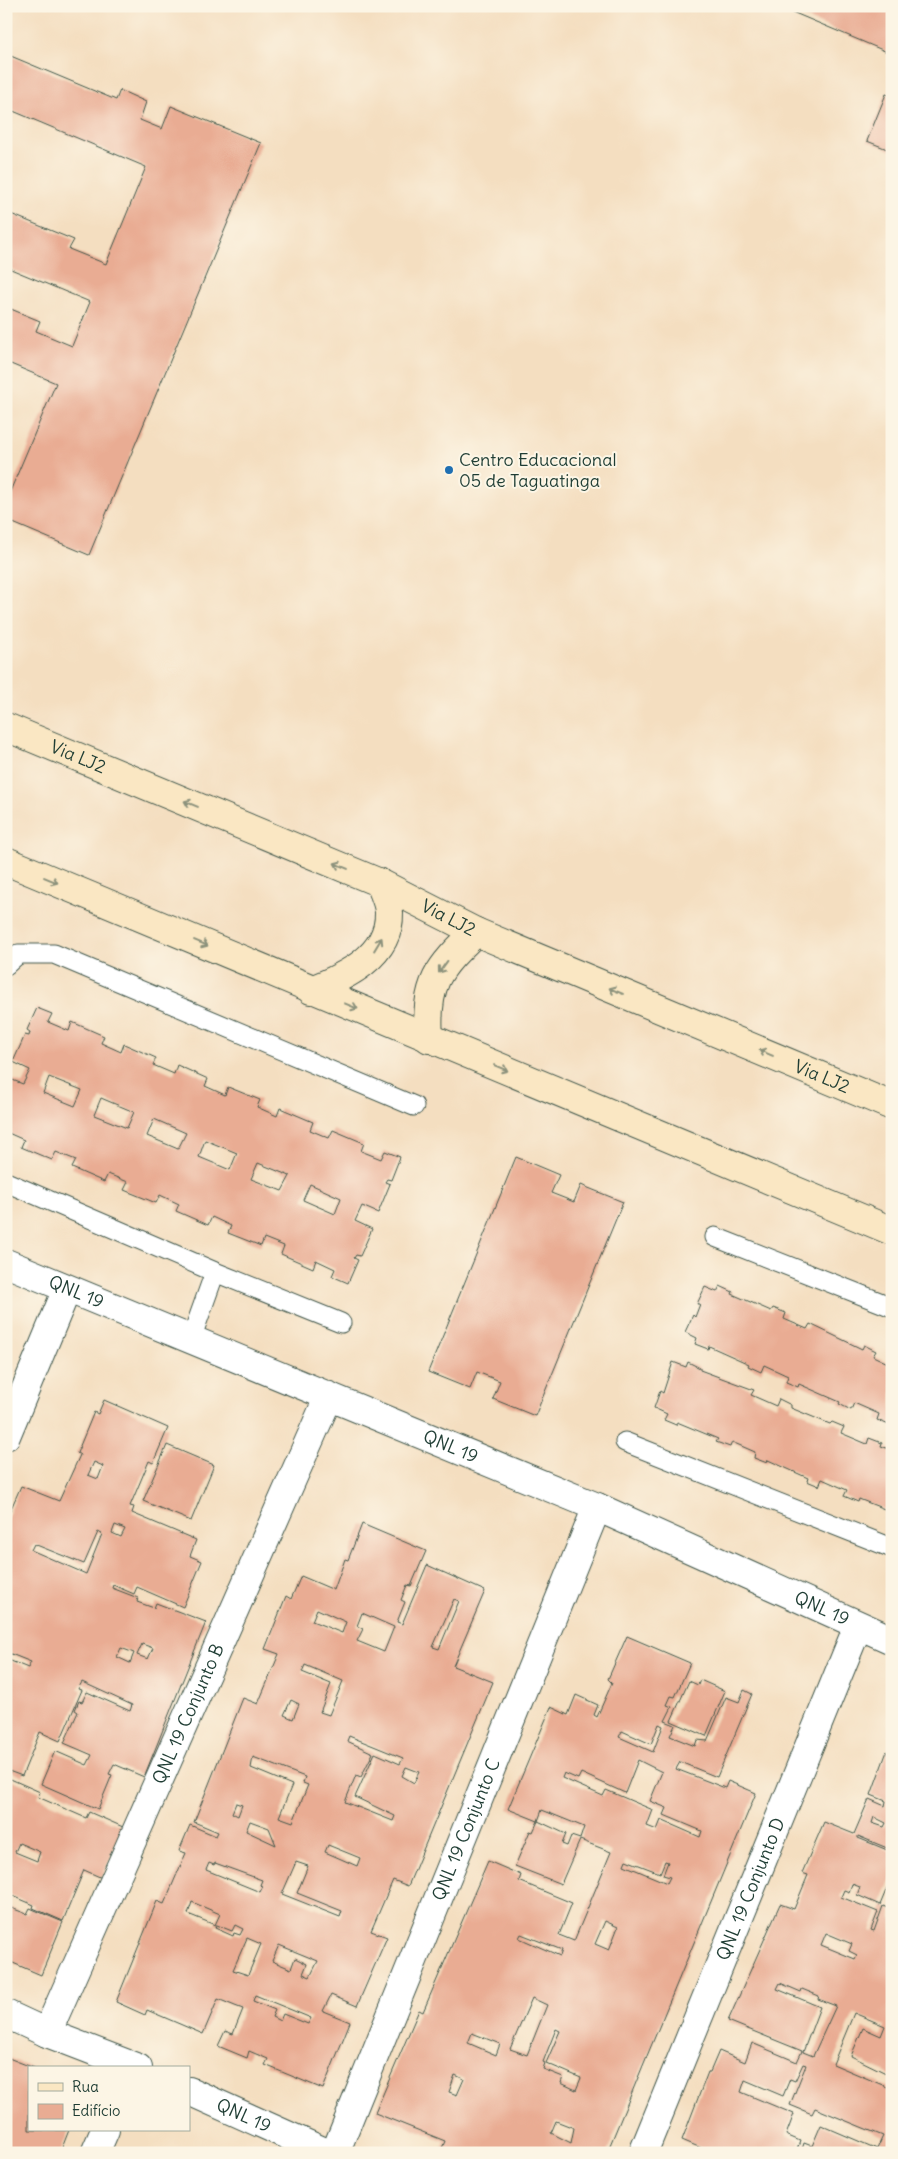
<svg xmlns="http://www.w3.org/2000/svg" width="898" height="2159" font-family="Delius,sans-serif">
	<rect width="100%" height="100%" fill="#fcf5e5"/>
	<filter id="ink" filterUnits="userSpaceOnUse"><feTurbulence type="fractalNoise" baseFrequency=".02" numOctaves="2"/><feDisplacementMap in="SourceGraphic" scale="10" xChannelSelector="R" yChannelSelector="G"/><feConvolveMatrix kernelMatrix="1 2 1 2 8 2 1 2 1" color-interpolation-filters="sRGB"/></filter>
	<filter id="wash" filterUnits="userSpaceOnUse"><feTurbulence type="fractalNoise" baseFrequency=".0096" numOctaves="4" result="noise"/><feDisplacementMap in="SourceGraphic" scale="20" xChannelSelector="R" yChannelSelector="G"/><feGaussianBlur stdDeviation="1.12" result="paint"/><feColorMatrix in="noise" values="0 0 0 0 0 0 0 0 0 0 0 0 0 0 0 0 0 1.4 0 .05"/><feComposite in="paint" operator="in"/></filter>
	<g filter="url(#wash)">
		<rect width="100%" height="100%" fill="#f4dec0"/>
		<g id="blocks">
			<path fill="#e9ac93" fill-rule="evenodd" d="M778,6h114v48z
				M6,54l110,46 4,-10 26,12 -6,18 22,9 9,-23 90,37 -172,412 -83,-35v-19l50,-118 -50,-21v-55l34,14 -4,10 36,15 18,-44 -84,-35v-55l68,28 -5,9 37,15 40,-97 -140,-59z
				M886,94l6,2v55l-25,-10z
				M37,1008l15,6 -4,8 21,9 3,-9 32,14 -3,7 20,9 3,-8 32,14 -3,7 21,9 3,-9 31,14 -3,7 20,9 3,-8 32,13 -3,7 20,9 3,-8 33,14 -3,8 19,8 4,-8 31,13 -3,8 20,8 4,-8 15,6 -9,23 -4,-1 -2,3 5,2 -12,29 -16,-7 -7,15 17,8 -12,27 -4,-1 -2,3 4,2 -10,23 -16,-7 3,-7 -19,-9 -3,8 -32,-14 3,-8 -20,-8 -3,8 -33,-13 3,-7 -19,-9 -4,8 -32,-14 3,-7 -19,-9 -4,8 -32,-13 4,-8 -20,-8 -4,8 -32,-14 4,-8 -20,-8 -4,8 -31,-13 3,-7 -18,-8v-52l1,-2 16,6 7,-14 -17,-8 12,-27 4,1 1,-4 -3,-2zM49,1077l33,13 -7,16 -32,-13zM101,1098l33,14 -7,16 -33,-13zM154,1119l32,14 -8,16 -31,-13zM205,1140l32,13 -7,17 -31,-13zM258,1163l32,13 -8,15 -31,-12zM310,1184l31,14 -6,16 -32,-14z
				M516,1157l43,18 -8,18 23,9 7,-17 42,17 -88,214 -42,-17 7,-18 -23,-9 -7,17 -42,-17z
				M720,1286l13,6 -1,2 39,17 2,-3 13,5 -2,6 23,10 3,-5 52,25 2,-4 12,6 -3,5 19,9v57l-3,3 -12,-5 2,-6 -25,-11 -3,7 -12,-6 1,-2 -41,-18 -1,3 -12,-5 2,-6 -24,-11 -3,7 -13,-6 1,-2 -40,-18 -1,3 -13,-5 2,-6 -12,-6 8,-17 2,2 5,-13h-3l8,-17 12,5z
				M673,1362l13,5 2,-5 12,6v2l54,20 -3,5 25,11 3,-7 12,6v3l39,16 2,-2 12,5 -3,6 26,11 2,-6 13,5 -1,3 11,4v62l-33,-13 -1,3 -14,-6 3,-6 -25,-11 -3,7 -12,-5 1,-3 -40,-18 -1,3 -13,-5 1,-6 -23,-10 -2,5 -14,-5 2,-3 -41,-17 -1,3 -12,-5 3,-6 -13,-6 6,-17 3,2z
				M104,1400l64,28 -15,35 -4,-2 -19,45 4,1 -2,6 64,27 -6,16 12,5 -19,46 -46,-20 -3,7 -21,-9 -1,3 26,10 -1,4 17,6 2,-5 50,19 -62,155 -30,-13 -5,10 3,1 -14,34 -57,-25 14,-33 32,14 5,-10 -28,-12 14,-31 -3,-2 4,-9 3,1 5,-10 43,19 2,-6 -50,-23 -4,7 4,1 -22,51 -20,-9 -18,44 -16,-6v-111l22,9 3,-6 -25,-10v-132l15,-34 38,15 21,-46 -3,-2 17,-41 4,2zM94,1462l9,4 -5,13 -10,-4zM115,1525l10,4 -4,8 -9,-4zM98,1532l4,2 -16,40 -55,-24 3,-6 50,20zM142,1644l11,4 -5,11 -11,-4zM121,1648l13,5 -4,10 -13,-6z
				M167,1445l47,20 -23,56 -48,-20z
				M362,1524l64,27 -15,35 -4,-1 -6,15 4,2 -8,20 5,2 25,-59 58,26 -32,75 40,16 -85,204 -15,-6 -22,51 16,6 -30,69 -26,-11 -8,16 27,11 -27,67 -58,-24 3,-6 -19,-8 -2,7 -29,-12 7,-15 8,3 10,-25 -8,-3 -17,-7 -15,35 -56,-24 -2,5 -29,-13 41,-101 7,3 22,-51 -7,-2 11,-26 26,11 2,-4 -24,-10 49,-124 15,6 21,-50 -14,-5 21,-53 5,3 10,-23 33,14 11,-31 3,1zM454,1599l5,2 -20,48 -6,-2zM317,1609l29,13 -4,11 -30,-12zM362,1613l32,14 -10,25 -27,-11 6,-12 -6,-3zM305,1665l38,16 -14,34 -9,-3 11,-28 -29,-12zM291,1700l8,4 -6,15 -9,-4zM349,1736l54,22 -3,6 -25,-11 -20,44 40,19 -2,5 -48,-19 11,-27 5,2 12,-24 -26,-12zM253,1757l52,20 -2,6 5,2 -15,37 -14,-5 13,-32 -41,-17zM406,1767l13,5 -5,11 -12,-7zM236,1803l6,2 -4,11 -6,-3zM250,1821l19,7 7,17 -30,-14zM328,1845l32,13 -3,8 -32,-14zM296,1862l12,4 -11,27 45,18 -2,6 -58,-23zM209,1863l5,2 1,-2 47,17 -2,5 3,1 -3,6 -54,-22zM192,1902l28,12 -5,11 -27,-11zM216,1925h1l15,6 3,-6 8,4 -3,6 -6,-2 -1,3 -18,-8zM247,1938l14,6 -13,31 -15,-5zM279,1945l39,16 -8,16 -7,-3 4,-10 -12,-6 -4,11 -19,-8zM255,1995l56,23 -3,6 -25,-10 -3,7 -8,-4 3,-7 -22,-9z
				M627,1636l63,27 -15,34 -4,-1 -4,9 5,2 -7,14 10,4 -5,11 25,10 2,-6 10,1 19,-44 13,5 5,-12 8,4 -35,83 -37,-15 -4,7 49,19 3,-7 28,12 -148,357 1,3h-169l5,-12 -70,-28 44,-103 4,2 65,-151 33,14 -2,6 53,22 -13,32 15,6 37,-89 -31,-12 -19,44 -46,-18 15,-35 3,1 5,-11 28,13 -4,10 5,2 4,-10 9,3 4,-12 -42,-17 -4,11 -30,-12 43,-102 17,8 8,-20 22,10 -4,10 3,2 15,-34 -4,-4zM659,1724l4,2 -10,26 -34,-15 3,-6 29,13zM638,1760l24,12 -12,29 17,7 -3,7 38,16 -2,6 -39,-17 -4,10 -10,-4 6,-16 -47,-20 -3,6 -41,-18 2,-5 14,6 3,-6 44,20zM626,1860l34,13 5,-12 3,1 -5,13 7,2 -3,6 -43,-18zM605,1921l13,6 -9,23 -14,-6zM521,1934l41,16 -2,6 -41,-18zM532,1998l15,7 -20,50 -17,-6zM556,2029l4,2 -14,32 35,15 -5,12 -15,-7 2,-6 -20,-8 2,-6 -2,-1zM472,2033l28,11 -4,11 -28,-12zM455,2075l9,4 -7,16 -8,-3zM556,2121l18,7 -3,15 -20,-10z
				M700,1680l25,11 -19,45 -35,-15 18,-40 9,4z
				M887,1751l5,2v97l-34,-14v2l34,14v24l-12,29 -23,-10 3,-8 -8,-3 -3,8 -5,-2 -3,7 37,15 -7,18 3,1 9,-25 9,4v166l-41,-20 12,-28 18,8 4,-10 -31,-13 -21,51 59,25v64h-91l3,-10 8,3 9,-21 56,24 6,-13 -68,-28 -3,6 -22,-9 16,-40 -3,-1 -8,17 -5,-2 -7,17 -38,-16 -4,12 53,22 -8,21 14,6 -4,12h-97l2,-5 -19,-8 26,-68h2l9,-21 26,11 7,-19 45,19 5,-11 -74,-30 52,-117 14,5 14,-34 -6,-2 22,-51 30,12 15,-35 16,7 1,-5 -15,-6zM874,1817l12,6 -2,4 -12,-4zM826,1933l26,11 -3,7 8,4 -2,4 -34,-14zM780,1983l21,9 1,-3 17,7 -1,3 18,7 -23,50 -10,-4 17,-45 -43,-18z
				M6,1777l34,15 -2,5 48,21 3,-6 34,15 -21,51 -18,-8 -21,51 -30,-13 1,-3 -28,-12zM19,1843l21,9 -3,9 -22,-9z
				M6,1906l21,8 3,-6 33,14 -22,53 -35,-15z
				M6,2057l28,11h-5v62h40l-9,23h-54z"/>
		</g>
	</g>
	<g filter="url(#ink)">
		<use href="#blocks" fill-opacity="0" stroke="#3f5549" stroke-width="1"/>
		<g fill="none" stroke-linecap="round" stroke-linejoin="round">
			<g stroke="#3f5549" stroke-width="21">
				<path id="lane" d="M6,965l12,-11h36l360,152
					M6,1182l209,90 -24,67
					M715,1237l177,70
					M215,1272l126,51
					M625,1442l267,106"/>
			</g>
			<g stroke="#3f5549" stroke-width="30">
				<g id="street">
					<path id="s1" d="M6,1263l591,244 295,133"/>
					<path d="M6,1436l61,-147"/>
					<path d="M6,2014l41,19 91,35"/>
					<path id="s2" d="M47,2033l282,-637"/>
					<path id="s3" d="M189,2091l138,62"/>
					<path d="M95,2153l10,-23"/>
					<path id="s4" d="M335,2153l262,-646"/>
					<path id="s5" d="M643,2153l215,-527"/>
				</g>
			</g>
			<g stroke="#3f5549" stroke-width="30">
				<g id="secondary">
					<path id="s6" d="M6,727l374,156 96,49 416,174"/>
					<path d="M6,861l886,370"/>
					<path d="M311,990c34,-13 79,-34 78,-77 0,-10 -6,-21 -9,-30"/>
					<path d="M429,1039c-4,-56 8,-70 47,-107"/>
				</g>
			</g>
			<use href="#lane" stroke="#fff" stroke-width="19"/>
			<use href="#street" stroke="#fff" stroke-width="28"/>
			<use href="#secondary" stroke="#fae7c3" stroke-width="28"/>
		</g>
		<defs><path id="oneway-shaft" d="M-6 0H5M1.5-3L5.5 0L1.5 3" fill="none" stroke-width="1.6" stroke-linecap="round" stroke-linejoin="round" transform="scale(1.25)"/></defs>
		<g stroke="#8c927c">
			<use href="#oneway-shaft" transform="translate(191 804) rotate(-157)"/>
			<use href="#oneway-shaft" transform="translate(341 866) rotate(-157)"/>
			<use href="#oneway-shaft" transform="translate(51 880) rotate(23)"/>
			<use href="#oneway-shaft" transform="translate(201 943) rotate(23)"/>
			<use href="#oneway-shaft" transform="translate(378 944) rotate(-59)"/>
			<use href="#oneway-shaft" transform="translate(443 967) rotate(126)"/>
			<use href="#oneway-shaft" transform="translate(616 991) rotate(-157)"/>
			<use href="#oneway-shaft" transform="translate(351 1006) rotate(22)"/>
			<use href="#oneway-shaft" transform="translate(766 1053) rotate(-157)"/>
			<use href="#oneway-shaft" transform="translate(501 1068) rotate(23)"/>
		</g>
	</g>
	<circle fill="#1f6fb2" stroke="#fcf5e5" stroke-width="2" cx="449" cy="470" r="5"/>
	<g text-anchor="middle" stroke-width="4" stroke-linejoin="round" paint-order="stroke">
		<g font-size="18" fill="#1f3d34" stroke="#fcf5e5" text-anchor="start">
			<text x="459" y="466">Centro Educacional<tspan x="459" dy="21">05 de Taguatinga</tspan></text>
		</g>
		<g font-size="18" fill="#1f3d34" stroke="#fcf5e5">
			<text dy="6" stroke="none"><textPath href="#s6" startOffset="78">Via LJ2</textPath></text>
			<text dy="6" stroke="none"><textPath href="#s6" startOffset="482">Via LJ2</textPath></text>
			<text dy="6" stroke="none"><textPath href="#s6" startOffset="888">Via LJ2</textPath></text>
			<text dy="6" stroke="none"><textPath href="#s1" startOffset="76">QNL 19</textPath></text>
			<text dy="6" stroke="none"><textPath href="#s1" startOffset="481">QNL 19</textPath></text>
			<text dy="6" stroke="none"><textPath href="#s1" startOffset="886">QNL 19</textPath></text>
			<text dy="6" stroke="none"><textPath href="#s2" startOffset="349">QNL 19 Conjunto B</textPath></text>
			<text dy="6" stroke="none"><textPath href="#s4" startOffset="349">QNL 19 Conjunto C</textPath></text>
			<text dy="6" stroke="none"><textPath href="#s5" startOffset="285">QNL 19 Conjunto D</textPath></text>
			<text dy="6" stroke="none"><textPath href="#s3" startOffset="60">QNL 19</textPath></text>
		</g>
	</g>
	<rect width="898" height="2159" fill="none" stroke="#fcf5e5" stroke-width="25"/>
	<rect x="28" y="2066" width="162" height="65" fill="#fcf5e5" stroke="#a4ab9e"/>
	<rect x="38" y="2083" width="25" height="8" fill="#fae7c3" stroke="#a4ab9e"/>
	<text x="72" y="2092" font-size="15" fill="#1f3d34">Rua</text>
	<rect x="38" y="2104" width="25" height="15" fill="#e9ac93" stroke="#a4ab9e"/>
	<text x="72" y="2116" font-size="15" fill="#1f3d34">Edifício</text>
</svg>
